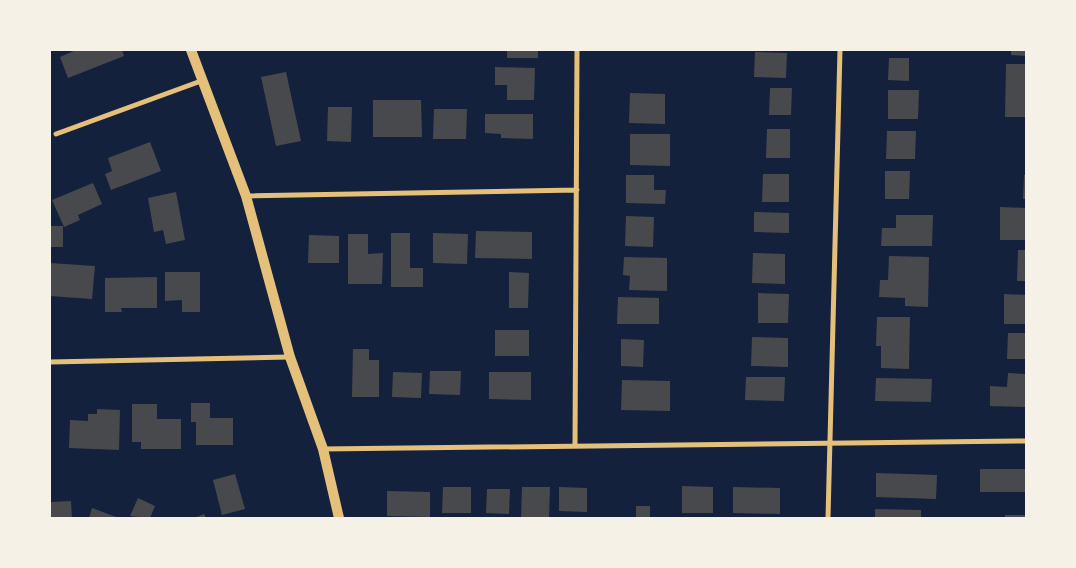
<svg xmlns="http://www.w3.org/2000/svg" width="1076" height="568" font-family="Merriweather,serif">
	<rect width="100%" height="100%" fill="#14213d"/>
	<path fill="#48494c" d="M76,50h46l2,6 -56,22 -8,-21z
		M507,50h31v8h-31z
		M1011,50h15v6l-15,-1z
		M755,52l32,1 -1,25 -32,-1z
		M889,58h20v23l-21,-1z
		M1006,64h20v53h-21z
		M495,67l40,1 -1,32h-27v-15h-12z
		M286,72l15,69 -25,5 -15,-69z
		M770,88h22l-1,27h-22z
		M888,90h31l-1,29h-30z
		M630,93l35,1v30l-36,-1z
		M373,100h48l1,37h-49z
		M328,107h24l-1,35 -24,-1z
		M434,109h33l-1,30h-33z
		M485,114h48v25l-32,-1v-4l-16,-1z
		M767,129h23v29h-24z
		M887,131h29l-1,28h-29z
		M630,134h40v32l-40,-1z
		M150,142l11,29 -50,19 -6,-16 7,-3 -4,-13z
		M885,171h25l-1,28h-24z
		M763,174h26v28h-27z
		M626,175h28v15h12l-1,14 -39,-1z
		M1024,175h2v24h-3z
		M93,183l9,21 -24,11 2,5 -16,7 -12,-27z
		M176,192l9,48 -19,4 -3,-14 -9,2 -6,-34z
		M1000,207l26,1v32h-26z
		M754,212l35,1v20l-35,-1z
		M896,215h37l-1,31h-51l1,-18h14z
		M626,216l28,1 -1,30 -28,-1z
		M50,226h13v21h-13z
		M476,231l56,1v27l-57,-1z
		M391,233h19v35h13v19h-32z
		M433,233l35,1 -1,30 -34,-1z
		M348,234h20v20l15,-1 -1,31h-34z
		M309,235l30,1v27h-31z
		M1018,250h8v31h-9z
		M753,253l32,1v30l-33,-1z
		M889,256l40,1 -1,50 -23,-1v-8l-26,-1 1,-17h8z
		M624,257l43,1v33l-38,-1 1,-14 -7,-1z
		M50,263l45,3 -3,33 -42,-3z
		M165,272h35v40h-18v-12l-17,1z
		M509,272l20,1 -1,35h-19z
		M157,277v31h-36l1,4h-17v-34z
		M758,293l31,1 -1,29h-30z
		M1004,294l22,1v29h-22z
		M618,297l41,1v26h-42z
		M877,317h33l-1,52 -28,-1v-22h-5z
		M495,330h34v26h-34z
		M1008,333h18v26h-19z
		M752,337l36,1v29l-37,-1z
		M621,339l23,1 -1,27 -22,-1z
		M353,349h16v11h10v37h-27z
		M430,371h31l-1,24 -31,-1z
		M393,372l29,1 -1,25 -29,-1z
		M489,372h42v28l-42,-1z
		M1008,373l18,1v33l-36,-1v-20l17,1z
		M746,377h39l-1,24 -39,-1z
		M876,378l56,1 -1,23 -56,-1z
		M622,380l48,1v30l-49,-1z
		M191,403h19v15h23v27h-37v-23h-5z
		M132,404h25v15h24v30h-40v-7h-9z
		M97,409l23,1 -1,40 -50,-2 1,-28 18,1v-7h9z
		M980,469h46v23h-46z
		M876,473l61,2 -1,24 -60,-2z
		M235,474l10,35 -23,6 -9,-35z
		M682,486l31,1v26h-31z
		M443,487h28v26h-29z
		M522,487h28l-1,31h-28z
		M559,487l28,1v24l-28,-1z
		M733,487l47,1v26l-47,-1z
		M487,489h23l-1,25 -23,-1z
		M387,491l43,1v25l-43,-1z
		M138,498l17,8 -5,12 -20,-2z
		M71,501l1,17h-22v-16z
		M636,506h14v12h-14z
		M92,508l27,10h-30z
		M875,509l46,1v8h-46z
		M204,514l2,4h-12z
		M1005,515h21v3h-21z"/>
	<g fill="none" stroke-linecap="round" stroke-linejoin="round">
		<path stroke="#e5c07b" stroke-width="5" d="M56,134l145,-53
			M246,196l331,-6
			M50,362l239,-5
			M575,446l2,-396
			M323,449l703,-8
			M828,518l12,-468"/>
		<path stroke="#e5c07b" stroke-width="10" d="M191,50l55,146 44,161 33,92 16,69"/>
	</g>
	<rect width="1076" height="568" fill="none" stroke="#f6f1e7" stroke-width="102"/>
</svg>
